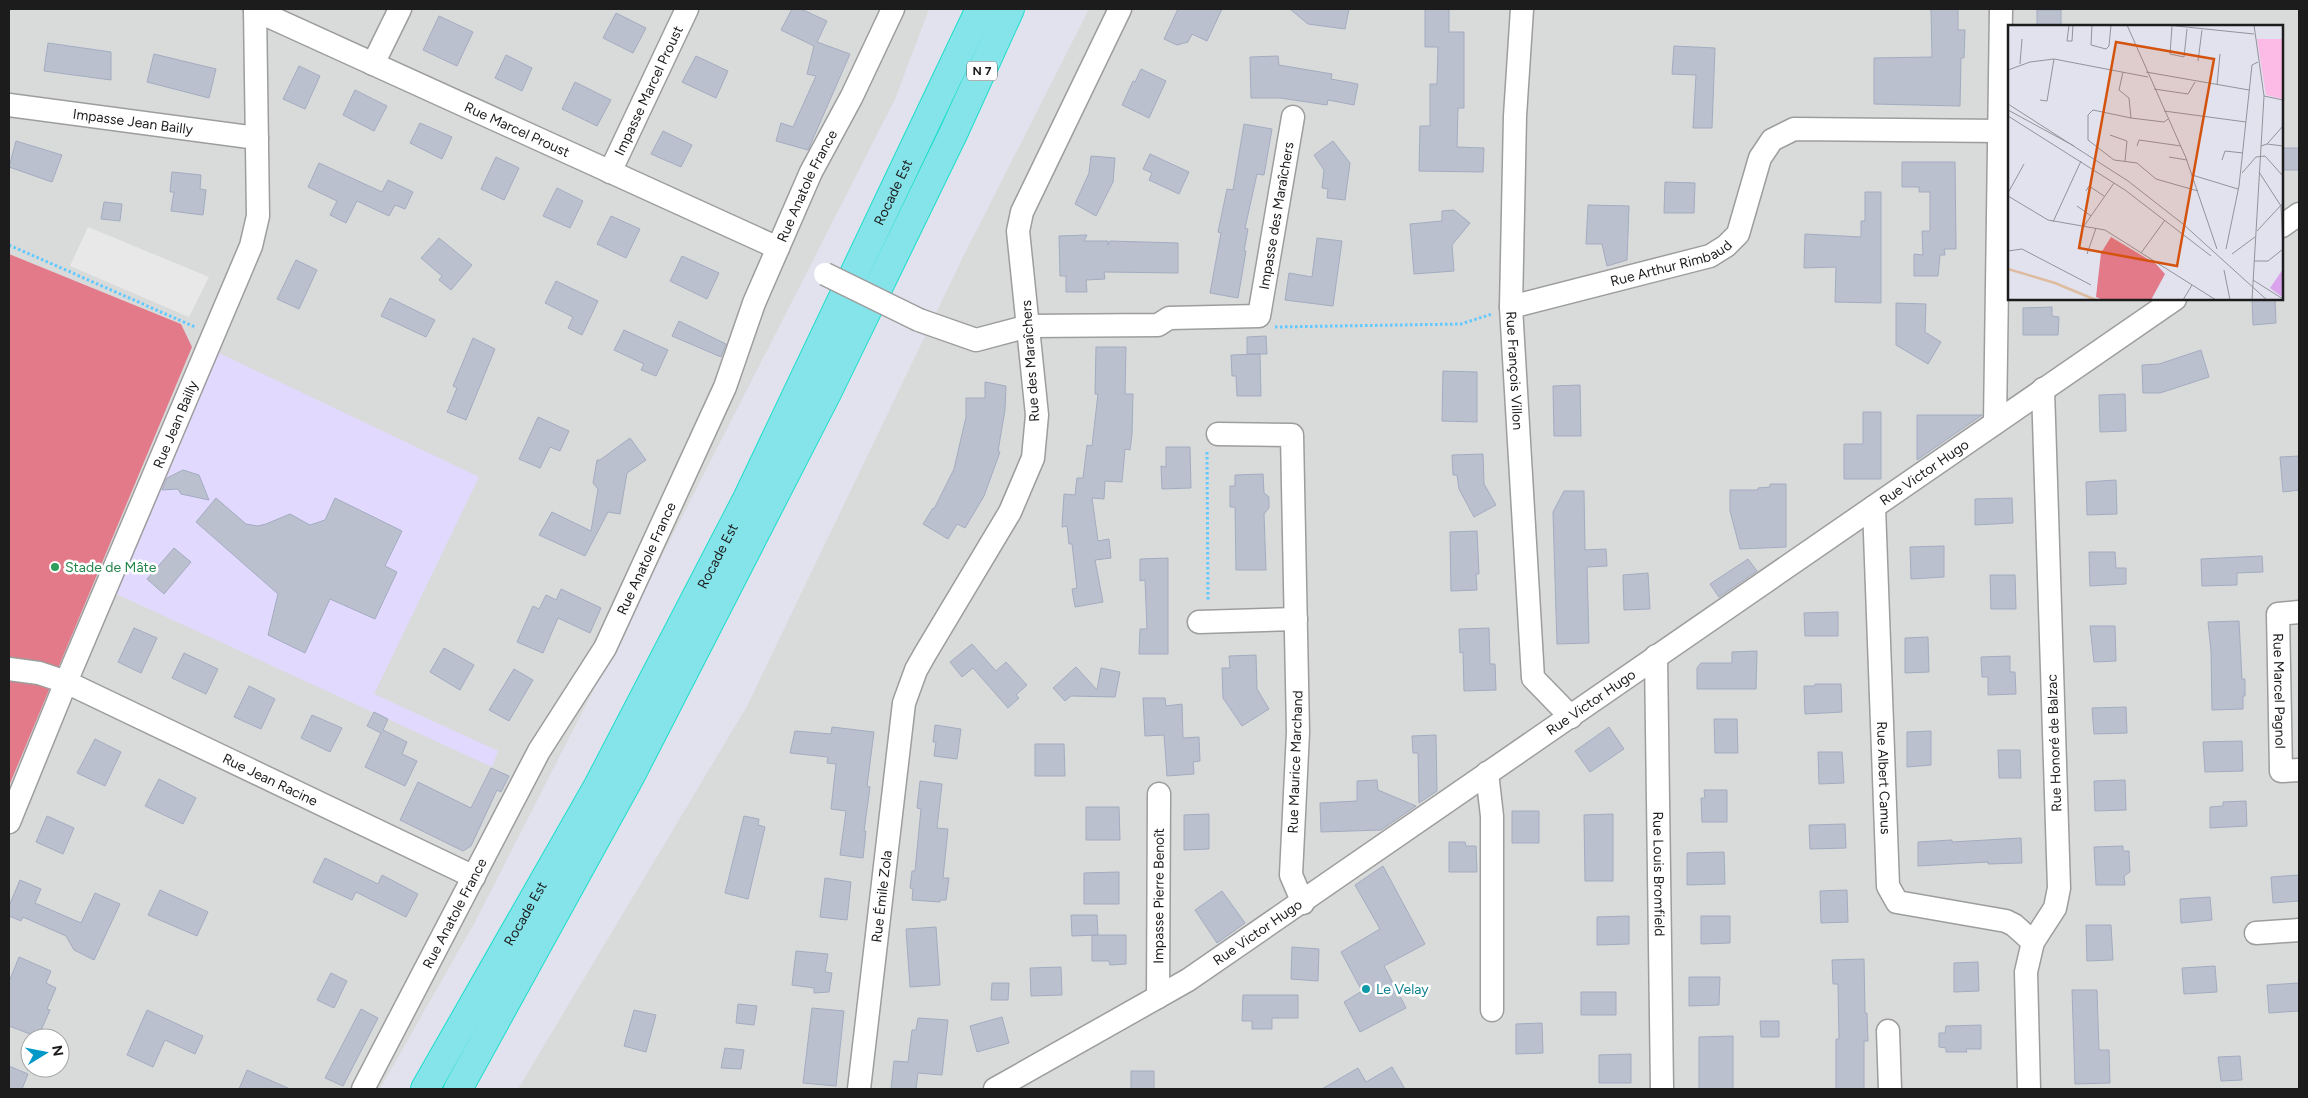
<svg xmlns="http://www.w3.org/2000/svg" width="2308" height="1098" font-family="Figtree,sans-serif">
	<rect width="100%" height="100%" fill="#e1e2ee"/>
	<path fill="#d9dada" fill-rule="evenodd" d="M9,9h920l-34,90 -92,181 -327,640 -96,169h-371v-303l183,-439 -11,-23 -172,-70zM30,1038h30v30h-30z
		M1089,9h1210v1080h-1781l229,-383 216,-449zM2009,26h273v273h-273z"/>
	<path fill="#e2d9ff" d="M219,353l260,124 -105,217 124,57 -6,16 -378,-174z"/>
	<path fill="#e27a89" d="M9,254l172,70 11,23 -183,439z"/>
	<path fill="#e8e8e8" d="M88,227l121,50 -20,40 -119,-51z"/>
	<path fill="#bac0ce" stroke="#a3acc0" d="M792,9h9l26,12 -10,21 33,12 -42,96 -32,-9 5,-18 12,4 23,-51 -9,-2 7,-28 -33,-16z
		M1178,9h44l-15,32 -15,-7 -4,8 -11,3 -13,-6z
		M1290,9h59l-4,20 -37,-5z
		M1425,9h24v23h15v76h-6l-1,39 27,1 -1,24 -64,-1 1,-45h10v-42h7l1,-37h-13z
		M1931,9h27v21h7l-1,28h-3l-1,48 -86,-2v-46l58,-1z
		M2037,10h24v16h-24z
		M616,13l30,15 -13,25 -30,-15z
		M439,16l34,16 -16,34 -34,-16z
		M48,43l63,9v28l-67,-9z
		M1674,46l41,2 -3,80h-19l3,-53 -24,-1z
		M154,54l62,15 -7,29 -62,-16z
		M506,55l26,13 -10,23 -27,-13z
		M696,56l32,15 -12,27 -34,-16z
		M1278,56l1,9 53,9 -1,5 27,5 -4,21 -26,-5 -1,5 -47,-7h-29l-1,-41z
		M299,66l21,10 -15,33 -22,-10z
		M1141,69l25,12 -17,37 -27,-13 11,-24 2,1z
		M575,82l36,18 -14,26 -35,-17z
		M355,90l32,16 -13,25 -31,-16z
		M420,123l32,14 -10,22 -32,-16z
		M1244,124l28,5 -8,46 -7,-1 -12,54 3,1 -4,22h2l-8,47 -28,-5 11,-60 -3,-1 9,-43 6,1z
		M663,131l29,14 -11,22 -30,-13z
		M16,141l46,14 -10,27 -43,-15z
		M1333,141l17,22 -5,37 -18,-2 1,-9 -6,-1 2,-18 -10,-15z
		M2282,148h17v22h-17z
		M1150,154l39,18 -10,22 -30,-14 3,-7 -9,-4z
		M1091,156l24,2 -2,24 -17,34 -21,-12 14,-31z
		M496,157l23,11 -15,32 -23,-11z
		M1902,162h53l1,87h-12l1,6h-5l-2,21h-24v-22l9,1 -1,-24h8v-39h-11v-5h-17z
		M319,163l63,29 6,-12 25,12 -8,17 -10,-4 -6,11 -32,-15 -11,22 -16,-8 7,-14 -29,-14z
		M172,172l29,3 -1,14 6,1 -3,25 -32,-4 3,-19h-4z
		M1665,182l30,1 -1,30h-30z
		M557,188l26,13 -13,27 -27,-12z
		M1865,192h16v111l-46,-1 1,-35 -32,1 1,-34 56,3v-16h4z
		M104,202l18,2 -2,17 -19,-2z
		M1588,205l41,1 -2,54 -20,6 -5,-22h-16z
		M1454,210l16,13 -18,22 2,26 -40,3 -4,-50 32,-3v-10z
		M611,216l29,13 -14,29 -29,-14z
		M1087,235l-3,6h24v4l2,-4 68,2v30l-74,-1 1,7 -19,1 1,12h-21v-16h-6l-1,-40z
		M439,238l33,27 -21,25 -12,-10 3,-4 -21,-18z
		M1317,238l25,3 -9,65 -48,-6 4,-27 23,4z
		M682,256l37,17 -12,26 -37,-18z
		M296,260l21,10 -18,39 -22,-10z
		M556,281l42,20 -16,34 -14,-7 5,-11 -28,-14z
		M390,298l45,22 -9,17 -45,-21z
		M2252,299h23l1,24 -23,2z
		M1896,303l30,1 -1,28 16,10 -13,22 -32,-19z
		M2052,307v9l7,1 -1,18h-35v-27z
		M679,321l47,23 -5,13 -49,-21z
		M624,330l44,20 -12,26 -15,-6 3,-6 -30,-14z
		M1266,336l1,18h-20v-17z
		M473,338l22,11 -29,71 -19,-8 10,-24 -4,-2z
		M1096,347h30l-1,47h8l-1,40 -2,16 -5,-1 -3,33 -17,-1 -1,18 -12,-1 6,43 11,-2 2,19 -16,2 8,42 -28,5 -3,-18 5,-1 -5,-44h-3l-2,-18 -5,1 2,-33 11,1 2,-17h6l4,-33 5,1 6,-52h-3z
		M2201,350l8,27 -49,16h-17l-1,-28 17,-1z
		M1260,354l1,42h-24l-1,-20h-4l-1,-21z
		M1443,371l34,1v50l-35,-1z
		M985,382l21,4 -1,24 -7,41 2,1 -16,44 -19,32 -8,-4 -9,15 -25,-15 10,-16 1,1 20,-40 12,-52v-19h19z
		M1580,385l1,51h-27l-1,-50z
		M2125,394l1,37 -26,1 -1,-37z
		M1863,412h18v67h-37v-35h19z
		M1917,415h65l-65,45z
		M538,417l31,14 -9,20 -10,-4 -10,21 -21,-9z
		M630,438l16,22 -19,13 -7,41 -12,-2 -23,44 -46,-21 13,-23 39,19 7,-42 -5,-6 4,-23h3z
		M1166,447h24l1,41 -29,1 -1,-23 5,1z
		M1483,454l1,30 12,21 -22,12 -15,-28 -2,-14h-4l-1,-20z
		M2299,456v34l-16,2 -3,-35z
		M183,470l16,5 10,25 -28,-6 -3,-5 -16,1 5,-12z
		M1263,474l1,19 5,4v11l-5,6 2,56h-30l-1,-63h-5v-21h5v-11z
		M2116,480l1,34 -30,1 -1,-33z
		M1770,484h16v63l-46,2 -10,-38v-21h28v-2l12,-1z
		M1564,491h20l1,59 21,-1 1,17 -20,1 2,76 -32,1 -4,-132z
		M216,498l30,26 12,2 8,-2 24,-10 20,11 15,-5 10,-22 67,33 -17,35 12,6 -22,47 -45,-20 -25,54 -37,-18 10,-41 -82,-72z
		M2012,498l1,25 -38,2v-26z
		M1477,531l2,43h-3l1,16 -26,1 -1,-59z
		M1944,546v31l-33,2 -1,-32z
		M174,548l17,14 -27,32 -17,-15z
		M2089,552h26l1,16h10v16l-36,2z
		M2262,556l1,16 -26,1v12l-35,1 -1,-27z
		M1168,558v96h-29l1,-25h7l-2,-49 -5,1v-22z
		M1748,559l9,12 -38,26 -9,-13z
		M1648,573l2,36 -26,1 -1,-35z
		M1990,575h25l1,34h-25z
		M561,589l40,19 -11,25 -32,-15 -15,35 -26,-11 16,-36 6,3 7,-14 10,5z
		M1838,612v24h-33l-1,-23z
		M2239,621l3,58h3v17h-2v13l-31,1 -1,-59 -3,-29z
		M2090,626h25l1,35 -22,1z
		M134,628l23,10 -16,35 -23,-11z
		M1489,628l1,36h5l1,26 -32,1 -1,-39 -3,1 -1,-24z
		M1928,637l1,35 -24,1v-35z
		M972,644l24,27 10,-9 21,23 -11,10 3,3 -11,10 -35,-40 -11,9 -12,-15z
		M444,648l30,17 -14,25 -30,-18z
		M1757,651l-1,38h-59v-21l4,-5h31v-11z
		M184,653l34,16 -12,25 -34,-16z
		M1256,655l1,34 12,20 -27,17 -19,-28 -1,-30h8l-1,-12z
		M2010,656v16h5l1,22 -28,1v-18h-6l-1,-20z
		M1076,667l21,23 4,-22 19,4 -5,25 -44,-1 -6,5 -12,-13z
		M514,669l19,11 -24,41 -20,-11z
		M1815,684h26l1,28 -37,2 -1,-28h11z
		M249,686l26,13 -14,30 -27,-12z
		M1143,698h22l1,8 16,-2 1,34 16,-1 1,24 -7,1 1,12 -27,2 -3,-41 -19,1z
		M2126,707l1,26 -33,1 -2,-26z
		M374,712l14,7 -5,11 24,12 -5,12 15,7 -12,25 -40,-19 16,-34 -14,-7z
		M312,715l30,13 -12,24 -29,-14z
		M1714,719h23l1,34h-23z
		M935,725l26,4 -4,30 -23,-3 2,-14h-3z
		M832,727l42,5 -7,54 3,1 -6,44h2l-3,27 -23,-3 6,-44 -15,-2 5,-45 -9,-1 1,-6 -38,-4 5,-22 36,3z
		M1609,727l15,22 -34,23 -15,-21z
		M1931,731v34l-24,2v-35z
		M1436,735l1,56 -18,12 -1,-50h-5l-1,-17z
		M95,739l26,13 -16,34 -28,-13z
		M2242,741l1,30 -38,1 -2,-30z
		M1035,744h29l1,32h-30z
		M1998,750h22l1,28h-22z
		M1818,752h24l2,31 -25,1z
		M491,768l18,8 -8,16 -4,-2 -26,56 -8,5 -63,-31 18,-38 53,26z
		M159,779l37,19 -13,26 -38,-18z
		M1377,780l1,10 38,16 -35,24 -60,2 -1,-29 37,-2v-20z
		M2125,780l1,30 -31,1 -1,-30z
		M920,781l22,3 -5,44 11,1 -5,49h6l-3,22h-6v2l-28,-2 1,-11 -3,-1 2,-17h3l6,-62 -4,-1z
		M1704,790h23v32h-25l-1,-24h4z
		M2246,801l1,25 -37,2v-21l13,-1v-4z
		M1086,807h33l1,33h-34z
		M1512,811h27v32h-27z
		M1209,814v35l-25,1v-35z
		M1613,814v67h-28l-1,-66z
		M47,816l27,12 -11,26 -27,-12z
		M744,816l15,3 -1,6 7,2 -17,72 -23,-6z
		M1845,824l1,24 -36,1 -1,-24z
		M2021,838l1,25 -34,1v-2l-70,4v-24l34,-2v2z
		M1449,842h16l1,4h10l1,26h-28z
		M2123,846v5h6l1,21 -6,4 1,9h-29l-2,-38z
		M1724,852l1,32 -38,1v-32z
		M325,858l53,26 4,-9 36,19 -12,23 -50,-25 -4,8 -39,-18z
		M1383,866l42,78 -41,22 22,42 -46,24 -16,-30 18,-11 -21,-39 39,-23 -25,-44z
		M1119,872v32h-35v-31z
		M2299,875v26l-26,2 -2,-26z
		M825,878l26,4 -4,38 -27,-3z
		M20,880l21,9 -6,14 46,20 14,-30 25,11 -26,56 -20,-10 -8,-14 -43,-19 -2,4 -12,-5v-10z
		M160,890l48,22 -11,24 -49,-21z
		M1847,890l1,32 -27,1 -1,-32z
		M1222,891l23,32 -28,20 -22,-33z
		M2210,897l2,23 -31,3 -1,-24z
		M1071,915h26l1,20 -26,1z
		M1629,916v28l-32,1v-28z
		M1701,916h29v27l-29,1z
		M2086,925h25l2,35 -26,1z
		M936,927l4,58 -30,2 -4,-58z
		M1092,935h34v29l-16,1 -1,-4h-17z
		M1292,947l27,2 -1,32 -27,-2z
		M796,951l32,3 -3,18 7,1 -3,19 -15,1v-5l-22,-3z
		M19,957l32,14 -5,12 10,5 -9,21 3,1 -12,27 -29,-11v-44z
		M1864,959l1,54h2l1,28h-4v48h-28v-50h3l-1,-55h-5l-1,-24z
		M1978,962l1,29 -25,1v-29z
		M2215,966l2,26 -33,2 -2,-26z
		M1061,967l1,28 -31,1 -1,-28z
		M331,973l16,8 -13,27 -17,-8z
		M1689,977h31l-1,28 -30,1z
		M992,983h17l-1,17h-17z
		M2299,983v28l-30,2 -2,-28z
		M2072,990h25l2,60h10l1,33 -35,1z
		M1581,992h35v23h-35z
		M1243,995h55v23h-26v11h-20v-8h-10z
		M738,1004l19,2 -3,19 -18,-2z
		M812,1008l32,3 -8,75 -33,-3z
		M361,1009l17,9 -35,68 -18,-8z
		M147,1010l56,26 -8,18 -30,-14 -12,27 -26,-12z
		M634,1010l22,5 -10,37 -22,-6z
		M1002,1017l7,26 -32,9 -7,-26z
		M918,1018l30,2 -6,55 -24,-2 -2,16h-25l3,-28 14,1 4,-32h4z
		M1760,1021h19v16h-18z
		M1542,1023l1,30 -27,1v-30z
		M1981,1025v24h-15l1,3h-21v-4l-7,-1v-14h6l1,-7z
		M1733,1036v53h-34v-52z
		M725,1048l19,2 -3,19 -20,-1z
		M1631,1054v29h-32v-28z
		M2240,1056l2,24 -21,1 -3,-24z
		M9,1066l19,8 -6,15h-13z
		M1392,1067l13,22h-83l36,-21 8,14z
		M247,1070l43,19h-51z
		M1131,1071h23v18h-23z"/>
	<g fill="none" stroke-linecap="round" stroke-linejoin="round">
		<g stroke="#9d9d9d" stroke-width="25">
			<g id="minor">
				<path id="s1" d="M1522,9l-7,107 -4,191 22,371 38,39"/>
				<path id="s2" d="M255,10l523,238"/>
				<path d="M373,64l27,-55"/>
				<path id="s3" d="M9,105l248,33"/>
				<path id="s4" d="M610,172l77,-163"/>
				<path d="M2282,226l17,-12"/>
				<path id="s5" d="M1511,307l199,-51 16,-10 12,-12 22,-76 12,-18 22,-11 206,2"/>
				<path id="s6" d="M919,320l57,20 53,-14 129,-1 11,-7 90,-2 34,-199"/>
				<path d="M1995,423l6,-414"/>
				<path d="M1218,434l74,1 6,297 -7,143 12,28"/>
				<path id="s7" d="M1874,507l14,379 9,16 109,19 8,4 19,17"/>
				<path id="s8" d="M2299,612l-21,2 3,157 18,-1"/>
				<path d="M1199,622l97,-3"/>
				<path id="s9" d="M1656,656l6,433"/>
				<path id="s10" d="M9,669l30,4 27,9 408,195"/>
				<path d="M1487,773l5,43v194"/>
				<path id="s11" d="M9,822l57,-140 185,-436 7,-30 -3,-207"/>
				<path d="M2256,933l43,-3"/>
				<path id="s12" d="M1158,997l1,-203"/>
				<path d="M1888,1031l2,58"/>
				<path id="s13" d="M363,1089l176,-338 66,-103 120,-261 29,-84 57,-131 41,-76 41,-87"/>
				<path id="s14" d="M859,1089l45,-386 12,-33 9,-16 85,-142 23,-54 4,-43 -19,-184 4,-19 98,-203"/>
				<path id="s15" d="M995,1089l193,-109 987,-681"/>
				<path d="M2029,1089l-3,-117 7,-30 22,-34 4,-20 -16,-499"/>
			</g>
		</g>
		<g stroke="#1cdeca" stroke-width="30">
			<g id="highway">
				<path id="s16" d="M425,1089l173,-303 149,-287 233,-490"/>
				<path d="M458,1089l173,-314 196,-382 126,-259 57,-125"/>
			</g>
		</g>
		<path stroke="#61c9ff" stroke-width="3" stroke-dasharray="2.5 2.5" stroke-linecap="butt" d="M9,245l186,82
			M1275,327l186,-3 31,-10
			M1207,452l1,149"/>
		<use href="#minor" stroke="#fff" stroke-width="22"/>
		<use href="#highway" stroke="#84e4ea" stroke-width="28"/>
		<g stroke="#9d9d9d" stroke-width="25" stroke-linecap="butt">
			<path id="minor-bridge" d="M825,274l94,46"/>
		</g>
		<use href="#minor-bridge" stroke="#fff" stroke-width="22"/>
	</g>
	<circle fill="#2e9e5b" stroke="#fff" stroke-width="2" cx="55" cy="567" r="5"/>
	<circle fill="#0f9aa8" stroke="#fff" stroke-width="2" cx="1366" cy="989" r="5"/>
	<g text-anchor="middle" stroke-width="5" stroke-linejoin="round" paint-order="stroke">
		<rect fill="#fff" stroke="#606060" stroke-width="1" x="967" y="61.5" width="30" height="19" rx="4"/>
		<g font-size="12" font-weight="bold" fill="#1c1c1c">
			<text x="982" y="75">N 7</text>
		</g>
		<g font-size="14" fill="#1c1c1c" stroke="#fff">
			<text dy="5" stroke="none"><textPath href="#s4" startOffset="90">Impasse Marcel Proust</textPath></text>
			<text dy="5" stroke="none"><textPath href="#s3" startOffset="125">Impasse Jean Bailly</textPath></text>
			<text dy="5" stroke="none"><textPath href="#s2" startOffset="288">Rue Marcel Proust</textPath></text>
			<text dy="5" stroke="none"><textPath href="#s13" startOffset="1008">Rue Anatole France</textPath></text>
			<text dy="5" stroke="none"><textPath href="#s16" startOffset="1012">Rocade Est</textPath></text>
			<text dy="5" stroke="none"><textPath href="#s6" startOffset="449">Impasse des Maraîchers</textPath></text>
			<text dy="5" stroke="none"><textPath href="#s5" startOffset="166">Rue Arthur Rimbaud</textPath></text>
			<text transform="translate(1030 361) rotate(-94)" y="5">Rue des Maraîchers</text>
			<text dy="5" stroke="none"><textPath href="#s1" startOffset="362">Rue François Villon</textPath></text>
			<text dy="5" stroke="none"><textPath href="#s11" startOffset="431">Rue Jean Bailly</textPath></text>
			<text dy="5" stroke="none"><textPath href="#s15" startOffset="1116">Rue Victor Hugo</textPath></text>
			<text dy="5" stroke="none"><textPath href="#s16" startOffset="608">Rocade Est</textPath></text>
			<text dy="5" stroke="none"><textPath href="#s13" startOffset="602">Rue Anatole France</textPath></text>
			<text dy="5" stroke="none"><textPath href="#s8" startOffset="98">Rue Marcel Pagnol</textPath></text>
			<text dy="5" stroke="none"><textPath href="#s15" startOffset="711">Rue Victor Hugo</textPath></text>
			<text transform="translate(2054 743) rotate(-92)" y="5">Rue Honoré de Balzac</text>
			<text transform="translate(1295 762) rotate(-88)" y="5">Rue Maurice Marchand</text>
			<text dy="5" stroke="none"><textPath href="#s7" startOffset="271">Rue Albert Camus</textPath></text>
			<text dy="5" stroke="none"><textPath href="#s10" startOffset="285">Rue Jean Racine</textPath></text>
			<text dy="5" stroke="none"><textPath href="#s9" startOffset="218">Rue Louis Bromfield</textPath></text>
			<text dy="5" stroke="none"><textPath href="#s12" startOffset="101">Impasse Pierre Benoît</textPath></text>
			<text dy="5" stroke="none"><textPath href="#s14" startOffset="194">Rue Émile Zola</textPath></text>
			<text dy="5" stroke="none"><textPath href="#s16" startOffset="202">Rocade Est</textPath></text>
			<text dy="5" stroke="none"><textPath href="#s13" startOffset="198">Rue Anatole France</textPath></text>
			<text dy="5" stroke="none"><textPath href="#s15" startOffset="306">Rue Victor Hugo</textPath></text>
		</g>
		<g font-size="14" fill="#27864d" stroke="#fff" text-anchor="start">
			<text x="65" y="572">Stade de Mâte</text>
		</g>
		<g font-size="14" fill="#0d838f" stroke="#fff" text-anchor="start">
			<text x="1376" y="994">Le Velay</text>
		</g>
	</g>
	<g transform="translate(2008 25)">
		<rect width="275" height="275" fill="#e1e2ee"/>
		<path d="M275,244v28h-1l-12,-9z" fill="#d9a4eb"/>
		<path d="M249,14h26v60l-17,-4z" fill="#fcbae7"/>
		<path d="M103,212l45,27 9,10 -14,26h-48l-7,-3 5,-44z" fill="#e27a89"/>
		<path fill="none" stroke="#debc9f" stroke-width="2.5" d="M0,244l47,14 41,17"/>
		<path fill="none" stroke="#92939a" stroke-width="1" d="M61,0l-2,16h5l1,-16M84,0l-1,20 15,4 3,-3 2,-21M119,0l59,133 31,91M159,0l87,9M164,1l-2,28 14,3 3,-28M190,36l4,-31M12,39l2,-25M0,45l22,-8 24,-3 94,18M115,47l-4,18 10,8 2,20M138,47l103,18M209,60l3,-31M146,64l34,5 7,-12M256,71l19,4M32,75l7,1 7,-42M0,79l120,77 55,43 84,76M0,85l66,36M156,86l82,11M0,91l117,74 86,66M160,94l-4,3 -33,-4 -38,-8 -5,5v25l26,20 23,3 19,16 42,12M102,110l17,6 -2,20M259,119l16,2M129,121l2,-6 42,6M253,121l6,-2 16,-18M161,132l18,3M214,135l3,-9 18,2M251,147l22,34 2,43M234,148l14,-16 9,-1 18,20M184,150l46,14M78,166l3,-5 15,10M0,168l16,-29M0,171l40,24 57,10 111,70M69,181l14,10M45,197l28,-61M76,201l30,-43M249,206l26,-28M218,224l13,-63 13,-121 6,-3M0,226l14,-2 69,36M133,228l24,-33M79,229l9,-26M224,229l23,-17M246,236h14l15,-12M216,245l6,30M245,255l30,19M175,275l9,-15M244,275l12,-204 -10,-71"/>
		<path fill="#d4530e" fill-opacity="0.15" stroke="#d4530e" stroke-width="2.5" d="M108,17l98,17 -37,207 -98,-18z"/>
		<rect width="275" height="275" fill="none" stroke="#1c1c1c" stroke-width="2.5"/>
	</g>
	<rect width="2308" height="1098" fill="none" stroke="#1c1c1c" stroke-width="20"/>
	<g transform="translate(45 1053) rotate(80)"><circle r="24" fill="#ffffff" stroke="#a4a4a4"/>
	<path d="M0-4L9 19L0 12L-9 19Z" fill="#0098c8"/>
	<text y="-8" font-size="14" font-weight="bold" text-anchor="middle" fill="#1c1c1c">N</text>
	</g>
</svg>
